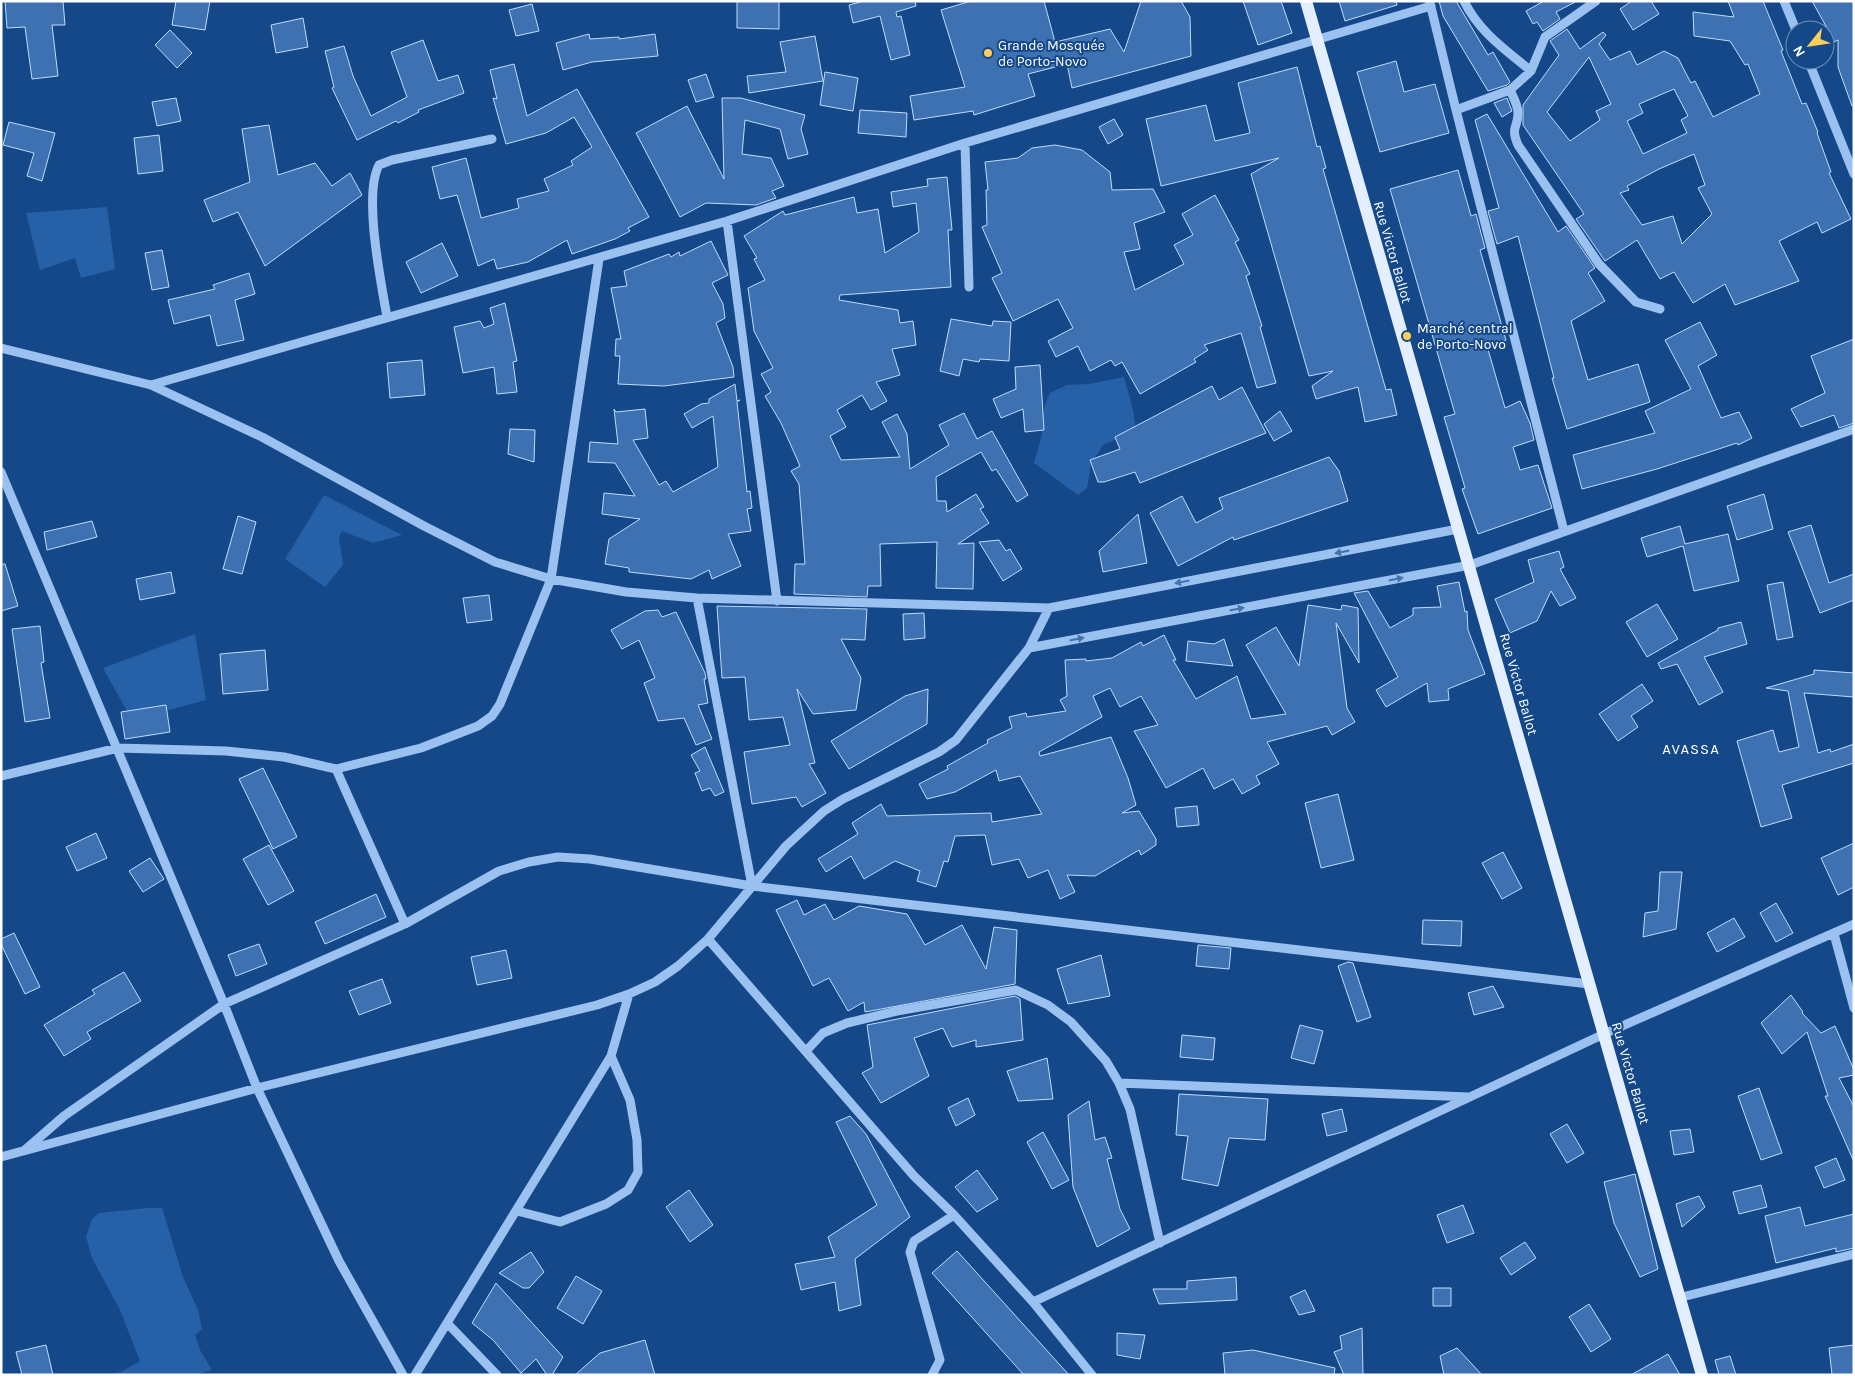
<svg xmlns="http://www.w3.org/2000/svg" width="1855" height="1376" font-family="Karla,sans-serif">
	<rect width="100%" height="100%" fill="#144889"/>
	<path fill="#2661a8" d="M107,207l8,62 -34,9 -6,-20 -35,12 -14,-57z
		M1124,377l9,33 3,21 -33,14 -12,19 -4,24 -9,7 -44,-32 8,-29 2,-27 6,-14 17,-8 22,-1z
		M324,495l78,40 -29,8 -31,-12 -3,7 4,27 -18,22 -40,-28z
		M195,634l11,66 -74,20 -29,-52z
		M148,1208h14l21,69 15,33 4,19 -7,6 5,15 12,20 -17,5h-91l17,-3 19,-11 -20,-51 -28,-52 -6,-21 6,-18 7,-6z"/>
	<path fill="#3d71b2" stroke="#c0dbfb" fill-rule="evenodd" d="M5,1h58l2,24h-13l6,51 -26,3 -7,-52 -18,1z
		M176,1h34l-5,29 -33,-5z
		M737,1h42v28l-42,-1z
		M864,1h51l1,5 -20,6 1,5 4,-1 9,39 -19,5 -11,-44 -27,7 -4,-18z
		M971,1h73l11,41 55,-13 14,23 17,-51h40l9,16 1,39 -119,32 -5,-24 -39,10 7,22 -61,19 -1,-4 -59,9 -4,-24 55,-9 -24,-77z
		M1243,1h38l11,32 -34,12z
		M1339,1h57l1,4 -52,16z
		M1439,1h17l32,54 5,-3 17,30 -3,3 -19,6 -45,-75z
		M1544,1h33l-21,11 4,7 -17,12 -6,-9 -4,2 -7,-13z
		M1632,1h19l8,13 -26,16 -13,-21z
		M1728,1h35l20,49 -2,1 21,53 4,-1 12,29 -1,1 14,39 -2,1 22,46 -29,14 -5,-11 -38,19 20,40 -64,24 -10,-21 -32,19 -19,-31 -14,7 -23,-39 -32,21 -29,-42 8,-5 -61,-89v-20l36,-50 -9,-14 17,-12 13,20 23,-17 3,3 -7,9 11,16 20,-9 7,14 27,-14 14,7 13,25 4,-2 18,36 47,-23 -12,-30 -3,1 -15,-24 -36,-5 -1,-24 41,5zM1589,57l22,47 -15,7 4,9 -30,21 -23,-29zM1674,89l14,27 -7,4 6,13 -44,21 -16,-33 16,-8 -4,-9zM1694,154l11,31 -7,3 14,26 -30,30 -9,-28 -31,9 -22,-32 9,-3 -2,-4 32,-17z
		M1812,1h42v104l-2,1 -14,-39v-27l-13,6v-18h2z
		M532,4l7,27 -23,5 -7,-26z
		M303,18l5,29 -32,6 -5,-28z
		M170,30l22,23 -15,15 -22,-23z
		M589,34l1,5 29,-2v2l36,-5 3,22 -66,6 -29,8 -7,-27z
		M815,36l8,45 -74,12 -2,-17 39,-4 -6,-30z
		M423,40l15,41 20,-6 6,18 -46,17 1,2 -21,11 -2,-2 -39,19 -25,-52 2,-1 -9,-36 19,-5 9,30 18,40 36,-19 -16,-45z
		M1396,61l8,31 31,-8 14,49 -69,19 -23,-80z
		M514,64l13,52 50,-27 72,128 -21,11 2,3 -15,8 -43,15 -5,-14 -39,22 -31,7 -3,-10 -16,7 -21,-71 -17,4 -8,-32 34,-9 15,60 38,-10 -2,-9 32,-8 -5,-12 29,-14 -2,-4 21,-14 -18,-30 -28,16 -40,11 -13,-46 4,1 -7,-29z
		M1297,67l20,80 3,-1 6,22 -3,1 63,221 5,-1 6,26 -32,7 -7,-35 -42,12 -4,-13 21,-15 -24,5 -58,-202 28,-16 -118,28 -15,-67 60,-14 9,36 35,-8 -12,-50z
		M825,72l33,6 -5,33 -33,-6z
		M706,74l8,23 -18,5 -8,-22z
		M176,98l5,23 -24,5 -5,-24z
		M722,98h19l64,17 -4,14 7,25 -20,5 -8,-30 -35,-9 -3,34 29,4 13,28 -12,5 4,7 -20,7 -50,-2 -26,14 -44,-84 51,-27 37,73z
		M1507,98l5,13 -10,6 -8,-14z
		M860,110l47,3 -1,24 -48,-4z
		M1487,114l71,118 8,-6 29,42 -7,5 17,28 -34,20 17,59 50,-16 12,38 -83,27 -15,-51h2l-36,-142 -21,8 -9,-33 11,-3 -24,-88z
		M1114,119l9,16 -15,9 -9,-17z
		M9,122l46,11 -13,48 -15,-5 7,-23 -31,-8z
		M269,125l9,50 37,-12 17,23 18,-13 12,22 -97,71 -27,-54 -25,10 -9,-22 46,-18 -8,-53z
		M159,135l4,36 -25,3 -4,-36z
		M1055,145l27,5 28,22 2,18 41,-1 12,23 -31,11 6,26 -16,3 11,38 49,-26 -10,-19 19,-10 -11,-21 33,-19 24,45 -4,2 15,32 -4,2 16,50 -2,1 16,56 -19,5 -16,-55 -37,12 4,5 -14,9 2,3 -56,32 -18,-32 -7,4 -4,-6 -21,11 -12,-25 -22,11 -8,-16 25,-13 -15,-29 -45,22 -21,-43 10,-5 -20,-46 5,-2 -1,-35h2l-3,-28 33,-4 14,-10z
		M1458,170l13,46 5,-2 9,34 -5,2 26,90 -19,6 18,62 15,-7 10,22 4,17 -21,7 7,23 18,-5 14,43 -74,26 -16,-45 3,-1 -21,-71 11,-3 -65,-225z
		M947,177l5,53h-4l3,57 -111,8 -1,5 59,10 2,13 13,-2 3,24 -24,4 8,26 -24,7 11,19 -16,9 -9,-15 -25,15 9,17 -16,9 11,24 59,-3 -18,-35 15,-8 10,20 3,35 39,-24 -10,-20 25,-12 13,26 15,-8 36,64 -11,7 -21,-33 -4,2 -11,-19 -45,25 1,24h9l1,11 29,-18 8,13 -4,2 9,14 -31,21 16,-1 -1,46 -37,-1 1,-46 -57,2 1,42h-13l-1,11 -73,-3 1,-30h10l-6,-80 -8,-13 9,-5 -19,-43 -16,-27 6,-4 -10,-18 12,-6 -19,-37 -6,-43 17,-8 -11,-21 3,-1 -13,-22 39,-25 2,4 69,-18 3,16 21,-4 7,44 34,-21 -3,-29 -23,4 -2,-15 37,-6 -1,-7z
		M711,241l17,34 -16,8 11,21 2,14 -9,5 17,44 1,10 -70,9 -46,-2 2,-28h-5l1,-17h5l-10,-51 16,-2 -3,-15 45,-17 2,3 8,-5 1,4z
		M442,243l16,33 -37,17 -15,-31z
		M162,250l7,37 -17,3 -7,-37z
		M249,273l6,21 -20,6 9,40 -27,6 -7,-31 -36,9 -6,-24 47,-11 -2,-4z
		M505,303l12,58 -4,1 4,30 -20,2 -3,-27 -31,6 -9,-46 26,-6 4,7 10,-4 -4,-16z
		M951,319l41,7 1,-5 18,1 -2,39 -29,-2 -1,3 -16,-3 -4,17 -19,-5z
		M1700,322l17,33 -19,11 23,52 18,-6 13,26 -14,7 -1,-2 -80,26 -75,20 -9,-34 82,-22 -10,-22 46,-22 -26,-49z
		M1854,339v84l-15,5 -5,-13 -33,12 -10,-18 34,-16 -14,-37z
		M422,360l3,35 -35,3 -3,-35z
		M1040,365l4,65 -19,2 -2,-23 -22,9 -8,-19 23,-10 -1,-22z
		M735,384l2,17 3,-1 -3,2 10,90 3,-1 2,17 -5,1 4,22 -23,3 13,32 -29,13 -3,-9 -18,9 -62,-7v-4l-24,-4 4,-25 31,-20 -38,-5 2,-21 31,3 -20,-33 -27,-1 2,-20 28,2 -4,-35 2,3 29,-3 3,29 -15,2 26,45 7,-4 7,11 45,-25 -5,-51 -21,12 -8,-14 17,-10 8,-1v-4z
		M1212,386l7,14 23,-13 24,46 -126,50 -5,-11 -31,10h-6l-8,-22 30,-11 -5,-12z
		M1280,411l12,20 -18,10 -10,-17z
		M510,429l25,1 -1,32 -26,-8z
		M1329,457l10,14 9,30 -114,39 -1,-3 -55,29 -28,-53 32,-17 14,27 27,-14 -4,-11z
		M1764,494l9,35 -36,11 -10,-34z
		M1138,514l9,49 -44,9 -4,-21z
		M238,516l18,6 -14,52 -19,-5z
		M92,521l5,16 -50,13 -3,-18z
		M1811,525l18,58 25,-9v26l-34,13 -32,-81z
		M1680,526l5,18 43,-10 11,47 -45,10 -11,-45 -36,11 -6,-19z
		M999,540l7,11 4,-2 12,20 -19,12 -24,-39z
		M1559,551l5,16 -4,2 16,29 -16,8 -9,-15 -14,30 -27,12 -15,-34 39,-17 -6,-22z
		M1,564h4l13,42 -17,5z
		M171,572l4,21 -35,7 -4,-21z
		M1459,582l6,30 2,-1 1,19 17,44 -37,15 1,11 -20,2 -2,-19 -41,24 -10,-17 22,-13 -44,-84 14,-2 22,37 23,-13v-7l28,-1 -4,-21z
		M1783,582l10,55 -16,3 -10,-55z
		M489,595l3,25 -25,3 -4,-25z
		M1657,604l21,35 -31,18 -21,-35z
		M1308,605l33,5 1,-5 16,3 1,55 -23,-40 11,85 8,14 -23,13 -5,-9 -60,16 12,22 -23,12 4,8 -18,10 -9,-15 -19,10 -11,-21 -37,20 -32,-57 24,-6 -17,-29 -21,11 -10,-19 -17,8 9,21 -63,35 1,4 71,-19 17,41 8,27 -14,8 17,-2 17,28v6l-15,10 -2,-5 -44,26 -28,-1 8,17 -15,7 -12,-29 -20,8 -9,-19 -27,6 -7,-30 -30,1 -7,26 -4,-1 -8,26 -19,-6 3,-10 -25,-10 -31,18 -13,-23 -25,16 -8,-13 40,-25 -6,-11 29,-19 6,12 104,-3 1,9 50,-8 -22,-38 -21,5 -3,-11 -41,22 -28,7 -8,-15 29,-15 -1,-3 41,-23 -1,-3 25,-12 -3,-11 17,-4 1,4 39,-6 -6,-11 7,-4 -2,-36 21,-1v2l26,-3 29,-16 2,4 21,-11 12,25h-3l23,39 41,-23 14,43 35,-5 -40,-69 30,-18 23,39z
		M717,606l150,3 -2,31 -24,-1 20,39 -5,32 -43,4 -16,-25 18,74 -6,1 17,29 -24,14 -6,-10 -44,7 -8,-52 46,-7 -7,-28 -34,3 -4,-43 -23,1z
		M658,610l4,7 14,-5 29,61 1,6h-2l4,24 -10,2 14,34 -16,6 -12,-27 -26,3 -14,-38 11,-5 -16,-38 -17,9 -11,-19 34,-19z
		M924,613l1,25 -21,2 -1,-26z
		M1741,622l6,22 -43,13 19,35 -24,13 -22,-41 -16,5 -3,-6 60,-33v-2z
		M40,626l4,36 -3,1 9,55 -25,4 -13,-93z
		M1224,639l9,27 -47,-5 2,-20 26,3z
		M265,650l3,40 -45,4 -3,-40z
		M1814,670l40,3v24l-50,-4 14,60 12,-4 1,3 23,-8v19l-72,22 10,33 -31,9 -24,-86 36,-11 6,22 20,-5 -11,-56 -22,-3 48,-14z
		M1642,684l11,17 -22,15 7,11 -20,14 -19,-27z
		M928,689l-1,35 -78,45 -18,-28 74,-45z
		M166,705l4,27 -45,7 -4,-27z
		M705,747l19,45 -9,4 -5,-8 -8,3 -7,-18 5,-2 -9,-16z
		M263,768l34,69 -24,12 -34,-70z
		M1338,794l16,66 -33,8 -16,-65z
		M1197,806l2,19 -22,2 -2,-19z
		M96,833l11,25 -30,13 -11,-24z
		M1854,843v44l-16,8 -17,-37z
		M269,845l25,46 -26,14 -25,-46z
		M1503,852l19,36 -20,11 -20,-36z
		M150,858l14,21 -21,13 -14,-21z
		M1660,872h22l-6,57 -33,8 2,-24 13,-2z
		M376,894l10,23 -61,27 -10,-22z
		M797,900l7,15 21,-11 9,16 25,-14 48,8 18,31 37,-20 24,44 8,-42 23,3 -2,54 -150,28 -1,-10 -16,9 -19,-33 -16,8 -37,-76z
		M1776,903l17,30 -17,9 -16,-29z
		M1734,918l11,19 -28,15 -10,-19z
		M1423,920l39,1 -1,25 -39,-2z
		M14,933l26,54 -15,7 -24,-50v-5z
		M259,944l8,20 -31,12 -8,-21z
		M1198,945l33,3 -2,21 -33,-3z
		M506,950l6,28 -35,7 -6,-28z
		M1101,955l9,41 -42,8 -11,-35z
		M1348,962l5,1 18,54 -14,5 -19,-56z
		M124,972l17,29 -54,31 4,7 -27,17 -20,-31 51,-31 -3,-4z
		M382,979l9,24 -32,12 -10,-24z
		M1493,986l11,21 -30,8 -6,-22z
		M1791,995l12,17 -1,1 19,20 14,-7 19,44v5l-15,3 15,29v55l-29,-66h3l-21,-64 -25,22 -21,-31z
		M1015,996l5,3 3,41 -47,7v-7l-24,7 -9,-19 -29,10 15,38 -48,27 -19,-30 11,-6 -6,-42z
		M1300,1025l23,6 -9,33 -23,-6z
		M1182,1035l33,3 -2,22 -33,-3z
		M1047,1058l6,41 -35,2 -11,-30z
		M1759,1088l23,65 -21,7 -23,-64z
		M1179,1094l89,5 -3,41 -36,-2 -11,48 -36,-7 6,-43 -12,-1z
		M968,1098l7,17 -19,11 -8,-18z
		M1089,1101l6,39 10,-3 7,21 -5,1 13,50 10,20 -33,18 -24,-60 -5,-72z
		M1342,1109l5,22 -20,5 -5,-22z
		M850,1116l16,18 44,83 -55,42 6,46 -22,6 -4,-29 -34,8 -6,-26 40,-7 -7,-20 49,-32 -41,-83z
		M1567,1124l17,29 -17,10 -17,-29z
		M1690,1129l4,23 -20,3 -4,-24z
		M1043,1132l26,48 -17,9 -25,-47z
		M1836,1158l9,22 -21,8 -9,-21z
		M977,1170l21,29 -21,13 -22,-25z
		M1635,1174l23,95 -18,8 -26,-54 -10,-41z
		M1761,1185l6,22 -28,7 -6,-22z
		M689,1190l24,35 -23,17 -24,-35z
		M1699,1196l6,11 -23,20 -6,-23z
		M1463,1205l11,28 -27,10 -10,-28z
		M1800,1207l5,19 49,-12v34l-18,4v-4l-60,15 -11,-47z
		M1525,1242l11,16 -25,17 -11,-17z
		M957,1251l112,124h-45l-92,-102z
		M531,1252l13,20 -15,16h-6l-24,-15z
		M576,1276l26,15 -19,33 -26,-16z
		M1236,1277l1,23 -78,4 -6,-15h34v-8z
		M496,1283l67,74 -11,18h-5l-11,-16 -15,14 -28,-33 -21,-17z
		M1433,1288h18v18h-18z
		M1305,1290l10,21 -16,4 -9,-18z
		M1589,1304l22,35 -20,13 -22,-35z
		M1362,1328l1,47h-19l-10,-23 8,-3 -2,-13z
		M1117,1333l28,2 -5,24 -23,-4z
		M645,1340l10,35h-80l25,-22z
		M46,1345l7,30h-31l-6,-23z
		M1854,1345v30h-22l-3,-27z
		M1457,1348l25,27h-38l-4,-19z
		M1253,1350l82,18 -1,7h-109l-2,-22z
		M1668,1354l12,21h-49z
		M1730,1356l6,19h-17l-4,-15z"/>
	<g fill="none" stroke-linecap="round" stroke-linejoin="round">
		<path stroke="#9ac1ef" stroke-width="9" d="M1464,1c15,31 42,49 67,70
			M1784,1l12,29
			M1430,3l26,107 108,421
			M1808,60l46,114
			M1510,90c3,7 8,15 8,23 0,16 -8,13 0,32l81,119 37,38 24,7
			M1456,110l54,-20 21,-19 14,-34 51,-36
			M965,143l4,144
			M727,221l50,380
			M387,317c-6,-35 -24,-122 -8,-152l13,-5 100,-21
			M1,348l150,37 111,52 162,89 71,36 56,17 75,13 71,6 352,10 409,-79
			M151,385l576,-164 238,-78 466,-137
			M1,472l223,532 33,84 82,173 64,114
			M697,598l55,288
			M1029,648l441,-83 384,-136
			M336,769l69,155
			M1,776l117,-28 108,3 58,6 52,12 85,-21 57,-22 14,-10 8,-12 51,-125 48,-320
			M1834,934l20,74
			M708,939l206,237 40,39 79,87 59,73
			M806,1051l17,-18 24,-10 50,-12 119,-21 32,15 23,17 35,39 13,22 11,26 30,134
			M1119,1083l350,14
			M25,1150l39,-34 160,-112 181,-80 94,-53 30,-9 29,-5 32,2 162,27 837,98
			M1,1157l256,-69 340,-83 32,-11 26,-12 23,-16 30,-27 78,-93 38,-35 19,-12 96,-47 17,-12 73,-92 20,-40
			M517,1211l43,11 46,-18 22,-14 10,-18 -1,-32 -7,-40 -19,-44
			M1682,1297l172,-43
			M1033,1302l571,-268 250,-110
			M448,1324l49,51
			M415,1375l196,-319 18,-62
			M932,1375l8,-15 -30,-108 4,-11 40,-26"/>
		<path stroke="#e3eeff" stroke-width="12" d="M1306,1l396,1374"/>
	</g>
	<defs><path id="oneway-solid" d="M-6-.8H1V-3.2L6.5 0L1 3.2V.8H-6Z" transform="scale(1.25)"/></defs>
	<g fill="#4372ad">
		<use href="#oneway-solid" transform="translate(1342 552) rotate(169)"/>
		<use href="#oneway-solid" transform="translate(1396 579) rotate(-11)"/>
		<use href="#oneway-solid" transform="translate(1182 582) rotate(169)"/>
		<use href="#oneway-solid" transform="translate(1237 609) rotate(-11)"/>
		<use href="#oneway-solid" transform="translate(1077 639) rotate(-11)"/>
	</g>
	<g fill="#ffce59" stroke="#144889" stroke-width="2">
		<circle cx="988" cy="53" r="5"/>
		<circle cx="1407" cy="336" r="5"/>
	</g>
	<g text-anchor="middle" stroke-width="4" stroke-linejoin="round" paint-order="stroke">
		<g font-size="14" fill="#fff" stroke="#144889" text-anchor="start">
			<text x="998" y="50">Grande Mosquée<tspan x="998" dy="16">de Porto-Novo</tspan></text>
			<text x="1417" y="333">Marché central<tspan x="1417" dy="16">de Porto-Novo</tspan></text>
		</g>
		<g font-size="14" fill="#fff" stroke="#144889">
			<text transform="translate(1393 252) rotate(74)" y="5">Rue Victor Ballot</text>
			<text transform="translate(1519 684) rotate(74)" y="5">Rue Victor Ballot</text>
			<text transform="translate(1631 1073) rotate(74)" y="5">Rue Victor Ballot</text>
		</g>
		<g font-size="15" letter-spacing="1" fill="#fff" stroke="#144889">
			<text x="1691" y="754">AVASSA</text>
		</g>
	</g>
	<rect width="1855" height="1376" fill="none" stroke="#ffffff" stroke-width="5"/>
	<g transform="translate(1810 45) rotate(240)"><circle r="24" fill="#144889" stroke="#7291b8"/>
	<path d="M0-4L9 19L0 12L-9 19Z" fill="#ffce59"/>
	<text y="-8" font-size="14" font-weight="bold" text-anchor="middle" fill="#ffffff">N</text>
	</g>
</svg>
